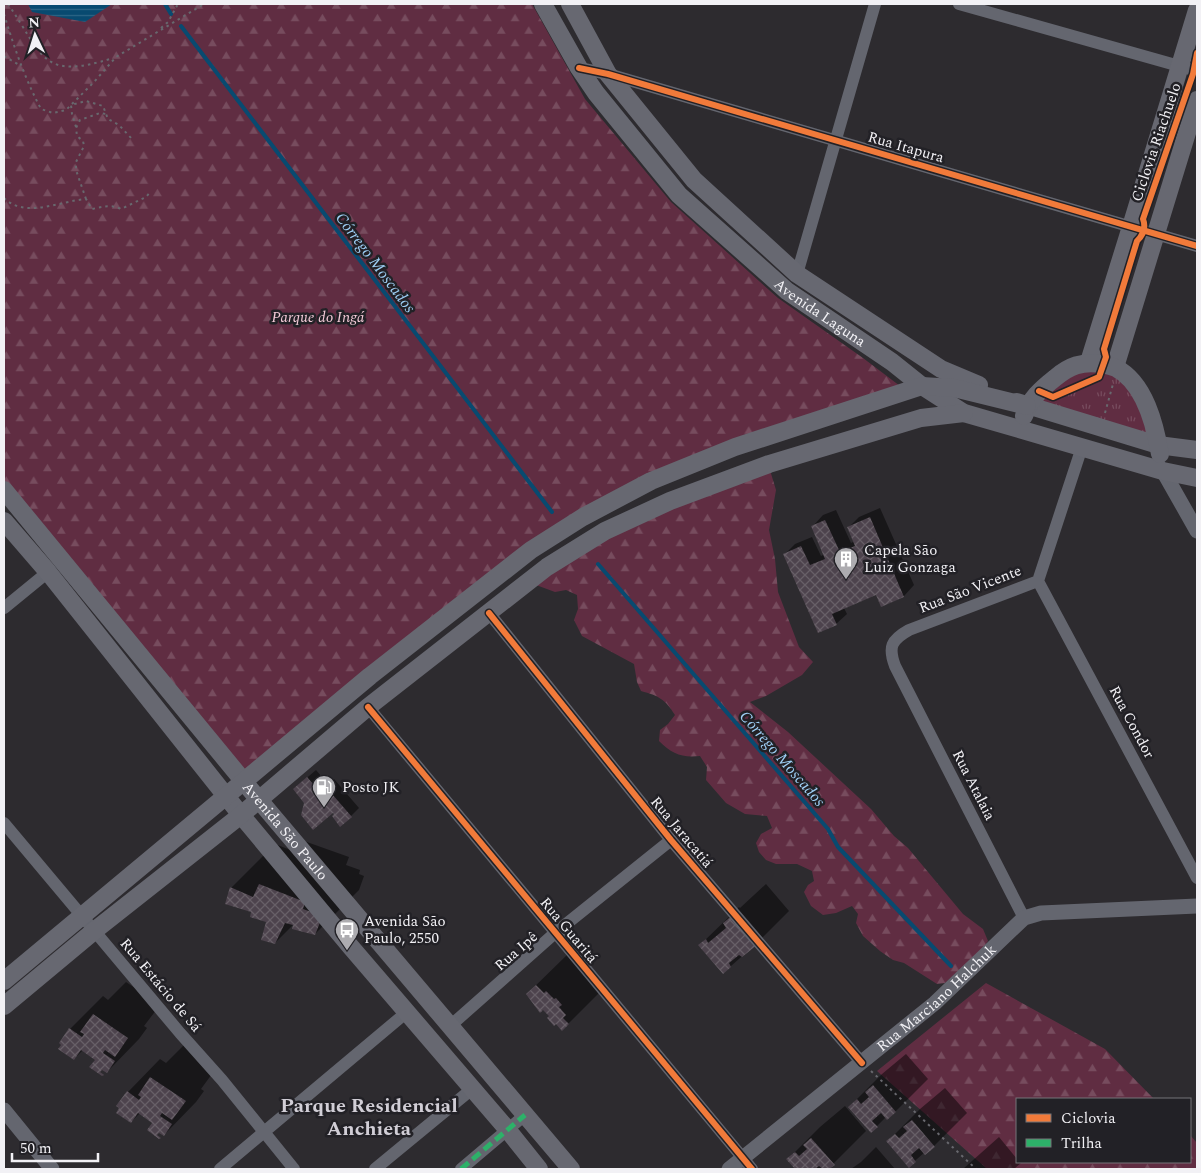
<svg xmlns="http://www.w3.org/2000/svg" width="1201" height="1173" font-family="Spectral,serif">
	<defs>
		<pattern id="forest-firs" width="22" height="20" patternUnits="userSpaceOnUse" patternTransform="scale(1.25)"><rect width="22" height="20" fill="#602d42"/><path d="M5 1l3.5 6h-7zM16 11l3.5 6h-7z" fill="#774c5e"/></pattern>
		<pattern id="park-tufts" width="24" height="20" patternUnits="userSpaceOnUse" patternTransform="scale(1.25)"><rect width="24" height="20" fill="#602d42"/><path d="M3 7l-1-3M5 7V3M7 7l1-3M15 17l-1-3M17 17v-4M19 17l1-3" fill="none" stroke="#774c5e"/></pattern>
		<pattern id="water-rules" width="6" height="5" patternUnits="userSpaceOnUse" patternTransform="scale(1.25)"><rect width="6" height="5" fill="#084a70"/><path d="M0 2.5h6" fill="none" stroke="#2c6585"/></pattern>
		<pattern id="building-cross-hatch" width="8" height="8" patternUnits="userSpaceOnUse" patternTransform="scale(1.25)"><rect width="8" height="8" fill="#4d434d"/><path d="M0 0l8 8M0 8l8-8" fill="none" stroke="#675f67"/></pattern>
	</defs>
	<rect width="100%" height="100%" fill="#2d2b2f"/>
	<path fill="url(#forest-firs)" d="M4,4h528l53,95 86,103 107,96 85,60 37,28 -317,129 -339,261 -240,-292z
		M769,467l7,23 -7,40 6,29 3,33 21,55 14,15 -11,13 -36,21 -16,6 38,30 83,77 23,27 14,12 55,66 20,15 5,12 -8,11 -35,31 -8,1 -33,-21 -11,-3 -13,-9 -17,-15 -7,-13 2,-9 -6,-8 -16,7 -13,2 -12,-9 -7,-14 4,-7 6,-4 -2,-10 -15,-7h-21l-10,-4 -7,-8 -3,-9 5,-9 11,-6 -5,-12 -22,-2 -19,-11 -20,-23 1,-13 -7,-11c-18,2 -28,-2 -41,-15l1,-11 8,-6 7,-9c-10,-16 -16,-19 -34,-24l-4,-9 -3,-18 -52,-28 -8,-16 4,-11 -1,-14 -11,-5 -11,2 -27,-10 78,-50z
		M986,983l119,66 49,50h-137v63h173v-27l7,8v26h-210l-110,-98z"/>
	<path fill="url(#park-tufts)" d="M1075,365l50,9 33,71 -131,-39z"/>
	<path fill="url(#water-rules)" d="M28,4h84l-27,18 -53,-10z"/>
	<path fill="#0007" d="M880,508l34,77 -10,11 -23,9 -5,-11 -32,14 3,6 -11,10 -51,-70 10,-10 17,-7 9,19 4,-2 -12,-28 10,-11 13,-5 15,33 4,-2 -6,-14 10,-10z
		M316,770l12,14 6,-5 25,29 -8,8 -15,-2 -3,-2 -27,-9 -4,-21z
		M304,841l45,16 -3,8 14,5 -1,4 5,2 -5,14 -44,44 -20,-11 -20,20 -7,-22 -15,-10 -22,-23 44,-44 18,7z
		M766,884l23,27 -33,33 -33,29 -23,-28 33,-32 6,-6 1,1z
		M569,953l32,38 -33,33 -18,-8 -23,-22z
		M126,982l34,23 -16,21 3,2 -8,11 -32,33 -10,-13 -14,-9 -9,9 -13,-16 9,-14 33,-33 5,4z
		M184,1045l33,22 -16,22 3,2 -8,11 -32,33 -10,-13 -14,-9 -9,9 -3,-30 32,-33 6,4z
		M906,1054l22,25 -32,32 -9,7 -1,-1 -9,9 -28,-19 33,-33z
		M945,1088l22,25 -33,33 -9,6 -16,14 -21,-25 32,-32z
		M845,1106l21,25 -38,38h-32l-8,-10 32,-32z
		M999,1137l18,22v3l4,1 -7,6h-51z
		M876,1147l19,22h-44l10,-7z"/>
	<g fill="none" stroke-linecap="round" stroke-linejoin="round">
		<path stroke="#084a70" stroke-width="4" d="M165,4l6,10
			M181,26l371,486
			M598,564l230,265 10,18 113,119"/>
	</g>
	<path fill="url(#building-cross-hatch)" d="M870,517l34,80 -23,10 -5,-12 -44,19 5,11 -19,8 -35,-79 18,-8 9,19 15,-6 -14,-33 14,-6 15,32 15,-6 -8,-19z
		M307,777l12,14 6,-5 27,31 -12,10 -8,-11 2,-2 -1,-1 -20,17 -12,-15 3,-12 -11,-14z
		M259,884l46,18 -2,7 14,5 -1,5 5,1 -6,15 -23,-6 1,-4 -8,-2 -10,21 -14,-4 5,-18 -16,-5 1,-5 -26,-8 5,-17 23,10z
		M733,915l24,30 -15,12 -3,-2 -10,8 2,4 -8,7 -25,-29 8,-6 2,4 18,-15 -3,-5z
		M536,985l8,8 2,-2 8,8 2,-1 6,7 -3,2 7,8 -3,3 6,6 -7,7 -6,-7 -2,2 -7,-8 2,-2 -6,-6 -3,3 -14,-19z
		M93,1014l35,24 -13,19 -10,-7 -2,3 12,8 -8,12 -5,-3 -2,2 4,3 -2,1 -13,-9 6,-7 -14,-10 -7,10 -16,-11 3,-4 -2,-2 10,-15 13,9 2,-3 -4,-2z
		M150,1077l36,24 -14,19 -10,-7 -2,3 12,8 -8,12 -5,-3 -2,2 4,3 -2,1 -12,-9 5,-7 -14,-10 -7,10 -15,-10 3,-5 -3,-2 11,-15 12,9 2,-3 -3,-2z
		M873,1085l23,27 -9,8 -6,-7 -9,8 6,6 -7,6 -23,-26 9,-8 4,5 8,-7 -4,-5z
		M912,1120l23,27 -10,8 -6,-7 -8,7 5,7 -7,6 -23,-27 9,-7 4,4 8,-7 -4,-4z
		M811,1138l24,27 -6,4h-6l-4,-3 -4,3h-20l-9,-10 9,-7 4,4 8,-7 -4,-4z"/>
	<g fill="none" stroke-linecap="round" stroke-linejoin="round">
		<path stroke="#68686e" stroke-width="2" stroke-dasharray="2.5 4" stroke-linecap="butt" d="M8,4c36,52 33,77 105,54
			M4,14c10,33 21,65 37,95l12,4 13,-3 28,-28 22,-25 88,-53
			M161,28l7,-6 10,-18
			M4,56l17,10
			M76,127l-4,-13 -1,-9 15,-4 17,5 5,13 11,6 13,14
			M4,198c21,21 56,3 82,1l6,10c10,-2 19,-5 29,0l25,-12 5,-6
			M86,199l-10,-29v-8l8,-16 -1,-5 -6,-5 -1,-8 4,-8 20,-7 6,1
			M1105,413l8,-29
			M871,1071l105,98"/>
		<path stroke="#64666f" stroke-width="12" d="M959,4l238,67
			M579,68l29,6 589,172
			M797,274l78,-270
			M1038,581l159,297
			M1038,581l44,-134
			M4,608l44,-36
			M489,613l182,227 191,223
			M368,707l384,462
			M4,823l176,210 42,47 72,89
			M1024,918l-129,-252c-7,-19 -4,-26 14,-36l129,-49
			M449,1027l106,-94 116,-93
			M220,1169l187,-157
			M375,1169l97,-80
			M461,1169l64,-54"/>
		<g stroke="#64666f" stroke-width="15">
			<path d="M1163,471l34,60"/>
			<path d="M4,1110l48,59"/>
			<path id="s1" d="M729,1169l206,-166 89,-85 17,-5 156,-7"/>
		</g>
		<g stroke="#676871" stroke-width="18">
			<path id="s2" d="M543,4l36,64 17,25 83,102 108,96 105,71 30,24 42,27 199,58 34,7"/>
			<path d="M570,4l38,70 86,106 103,94 144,95 38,16"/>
			<path d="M1089,362c37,-117 72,-235 108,-352"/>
			<path d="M1115,367l82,-267"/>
			<path d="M1017,402l141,43 39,5"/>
			<path d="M1024,416c6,-17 17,-27 31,-38 14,-12 27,-17 46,-14 4,1 10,2 15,4 29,15 39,57 44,86"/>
			<path id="s3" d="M4,490l255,310 312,369"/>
			<path d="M4,521l44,51 193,243 109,131 157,183 32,40"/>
			<path d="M4,981l366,-305 161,-126 52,-33 68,-36 84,-34 187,-61 32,2 73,18"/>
			<path d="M4,1006l90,-75 147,-116 127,-108 179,-140 58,-36 65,-30 99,-37 152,-46 43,-5"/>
		</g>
		<path stroke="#2db169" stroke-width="5" stroke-dasharray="10 5" stroke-linecap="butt" d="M461,1169l64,-54"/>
		<g stroke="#222126" stroke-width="9">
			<path id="cycleway" d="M579,68l29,6 589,172
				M1039,391l14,6 46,-20 7,-20 -2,-8 33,-108c6,-6 9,-14 6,-22l50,-145 4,-21
				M489,613l182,227 191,223
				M368,707l384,462"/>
		</g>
		<use href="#cycleway" stroke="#f17a3a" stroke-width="6"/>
	</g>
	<defs>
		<g id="building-pin" transform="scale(1.25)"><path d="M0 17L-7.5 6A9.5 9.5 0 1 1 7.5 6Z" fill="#adacb0" stroke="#222126"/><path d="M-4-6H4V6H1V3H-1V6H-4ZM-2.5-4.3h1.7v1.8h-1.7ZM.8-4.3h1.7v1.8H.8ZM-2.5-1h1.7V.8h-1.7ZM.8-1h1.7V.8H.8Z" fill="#fff"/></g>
		<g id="fuel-pin" transform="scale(1.25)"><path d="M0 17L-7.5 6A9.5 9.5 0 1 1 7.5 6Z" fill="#adacb0" stroke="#222126"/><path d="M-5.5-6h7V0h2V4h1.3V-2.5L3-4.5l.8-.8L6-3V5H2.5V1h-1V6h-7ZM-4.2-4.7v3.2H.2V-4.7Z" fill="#fff"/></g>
		<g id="bus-pin" transform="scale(1.25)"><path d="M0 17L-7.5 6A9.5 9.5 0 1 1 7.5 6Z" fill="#adacb0" stroke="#222126"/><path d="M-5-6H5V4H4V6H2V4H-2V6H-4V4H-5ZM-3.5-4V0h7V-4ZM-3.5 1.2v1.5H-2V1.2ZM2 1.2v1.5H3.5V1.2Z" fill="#fff"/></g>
	</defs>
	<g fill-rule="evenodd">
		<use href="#building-pin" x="846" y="559"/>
		<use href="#fuel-pin" x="324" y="787"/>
		<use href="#bus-pin" x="347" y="930"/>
	</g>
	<g text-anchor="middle" stroke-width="5" stroke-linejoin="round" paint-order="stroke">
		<g font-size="15" fill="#f2f1f5" stroke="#222126">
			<text transform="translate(1156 142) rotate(-71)" y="5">Ciclovia Riachuelo</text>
			<text transform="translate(906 147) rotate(16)" y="5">Rua Itapura</text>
			<text dy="5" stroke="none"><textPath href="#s2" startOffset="419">Avenida Laguna</textPath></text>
			<text transform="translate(970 589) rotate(-21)" y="5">Rua São Vicente</text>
			<text transform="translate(1132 722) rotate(62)" y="5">Rua Condor</text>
			<text transform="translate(974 785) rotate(63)" y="5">Rua Atalaia</text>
			<text dy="5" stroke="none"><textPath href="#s3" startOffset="442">Avenida São Paulo</textPath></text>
			<text transform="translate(682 832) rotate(50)" y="5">Rua Jaracatiá</text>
			<text transform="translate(569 930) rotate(50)" y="5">Rua Guaritá</text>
			<text transform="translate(516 951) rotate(-41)" y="5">Rua Ipê</text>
			<text transform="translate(161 985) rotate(50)" y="5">Rua Estácio de Sá</text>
			<text dy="5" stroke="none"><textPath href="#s1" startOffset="269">Rua Marciano Halchuk</textPath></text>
		</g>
		<g font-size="15" font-style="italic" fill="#f3cad7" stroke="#222126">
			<text x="318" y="322">Parque do Ingá</text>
		</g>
		<g font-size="15" fill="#f2f1f5" stroke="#222126" text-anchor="start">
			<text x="864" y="555">Capela São<tspan x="864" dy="17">Luiz Gonzaga</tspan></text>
			<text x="342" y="792">Posto JK</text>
			<text x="364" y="926">Avenida São<tspan x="364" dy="17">Paulo, 2550</tspan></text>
		</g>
		<g font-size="16" font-style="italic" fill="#9ecff5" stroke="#222126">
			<text transform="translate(376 262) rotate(53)" y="6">Córrego Moscados</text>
			<text transform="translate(783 758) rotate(49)" y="6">Córrego Moscados</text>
		</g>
		<g font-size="20" font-weight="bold" fill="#d1ced6" stroke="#222126">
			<text x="369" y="1112">Parque Residencial<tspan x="369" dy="23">Anchieta</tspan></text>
		</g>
	</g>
	<rect width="1201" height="1173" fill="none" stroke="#f2f1f5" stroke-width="10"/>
	<rect x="1016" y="1098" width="175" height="65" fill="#222126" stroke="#757479"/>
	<rect x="1026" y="1114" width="25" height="8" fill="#f17a3a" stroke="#757479"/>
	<text x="1061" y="1123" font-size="15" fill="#f2f1f5">Ciclovia</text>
	<rect x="1026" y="1139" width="25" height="8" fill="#2db169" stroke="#757479"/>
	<text x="1061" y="1148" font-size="15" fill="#f2f1f5">Trilha</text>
	<g transform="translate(35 35) rotate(356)" stroke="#222126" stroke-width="4" paint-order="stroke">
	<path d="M0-4L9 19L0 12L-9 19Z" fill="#f2f1f5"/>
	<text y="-8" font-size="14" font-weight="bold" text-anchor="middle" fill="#f2f1f5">N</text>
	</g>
	<path d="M12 1153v8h86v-8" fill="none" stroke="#f2f1f5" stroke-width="2.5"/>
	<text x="20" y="1153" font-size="15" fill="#f2f1f5" stroke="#222126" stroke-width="4" paint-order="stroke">50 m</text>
</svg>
